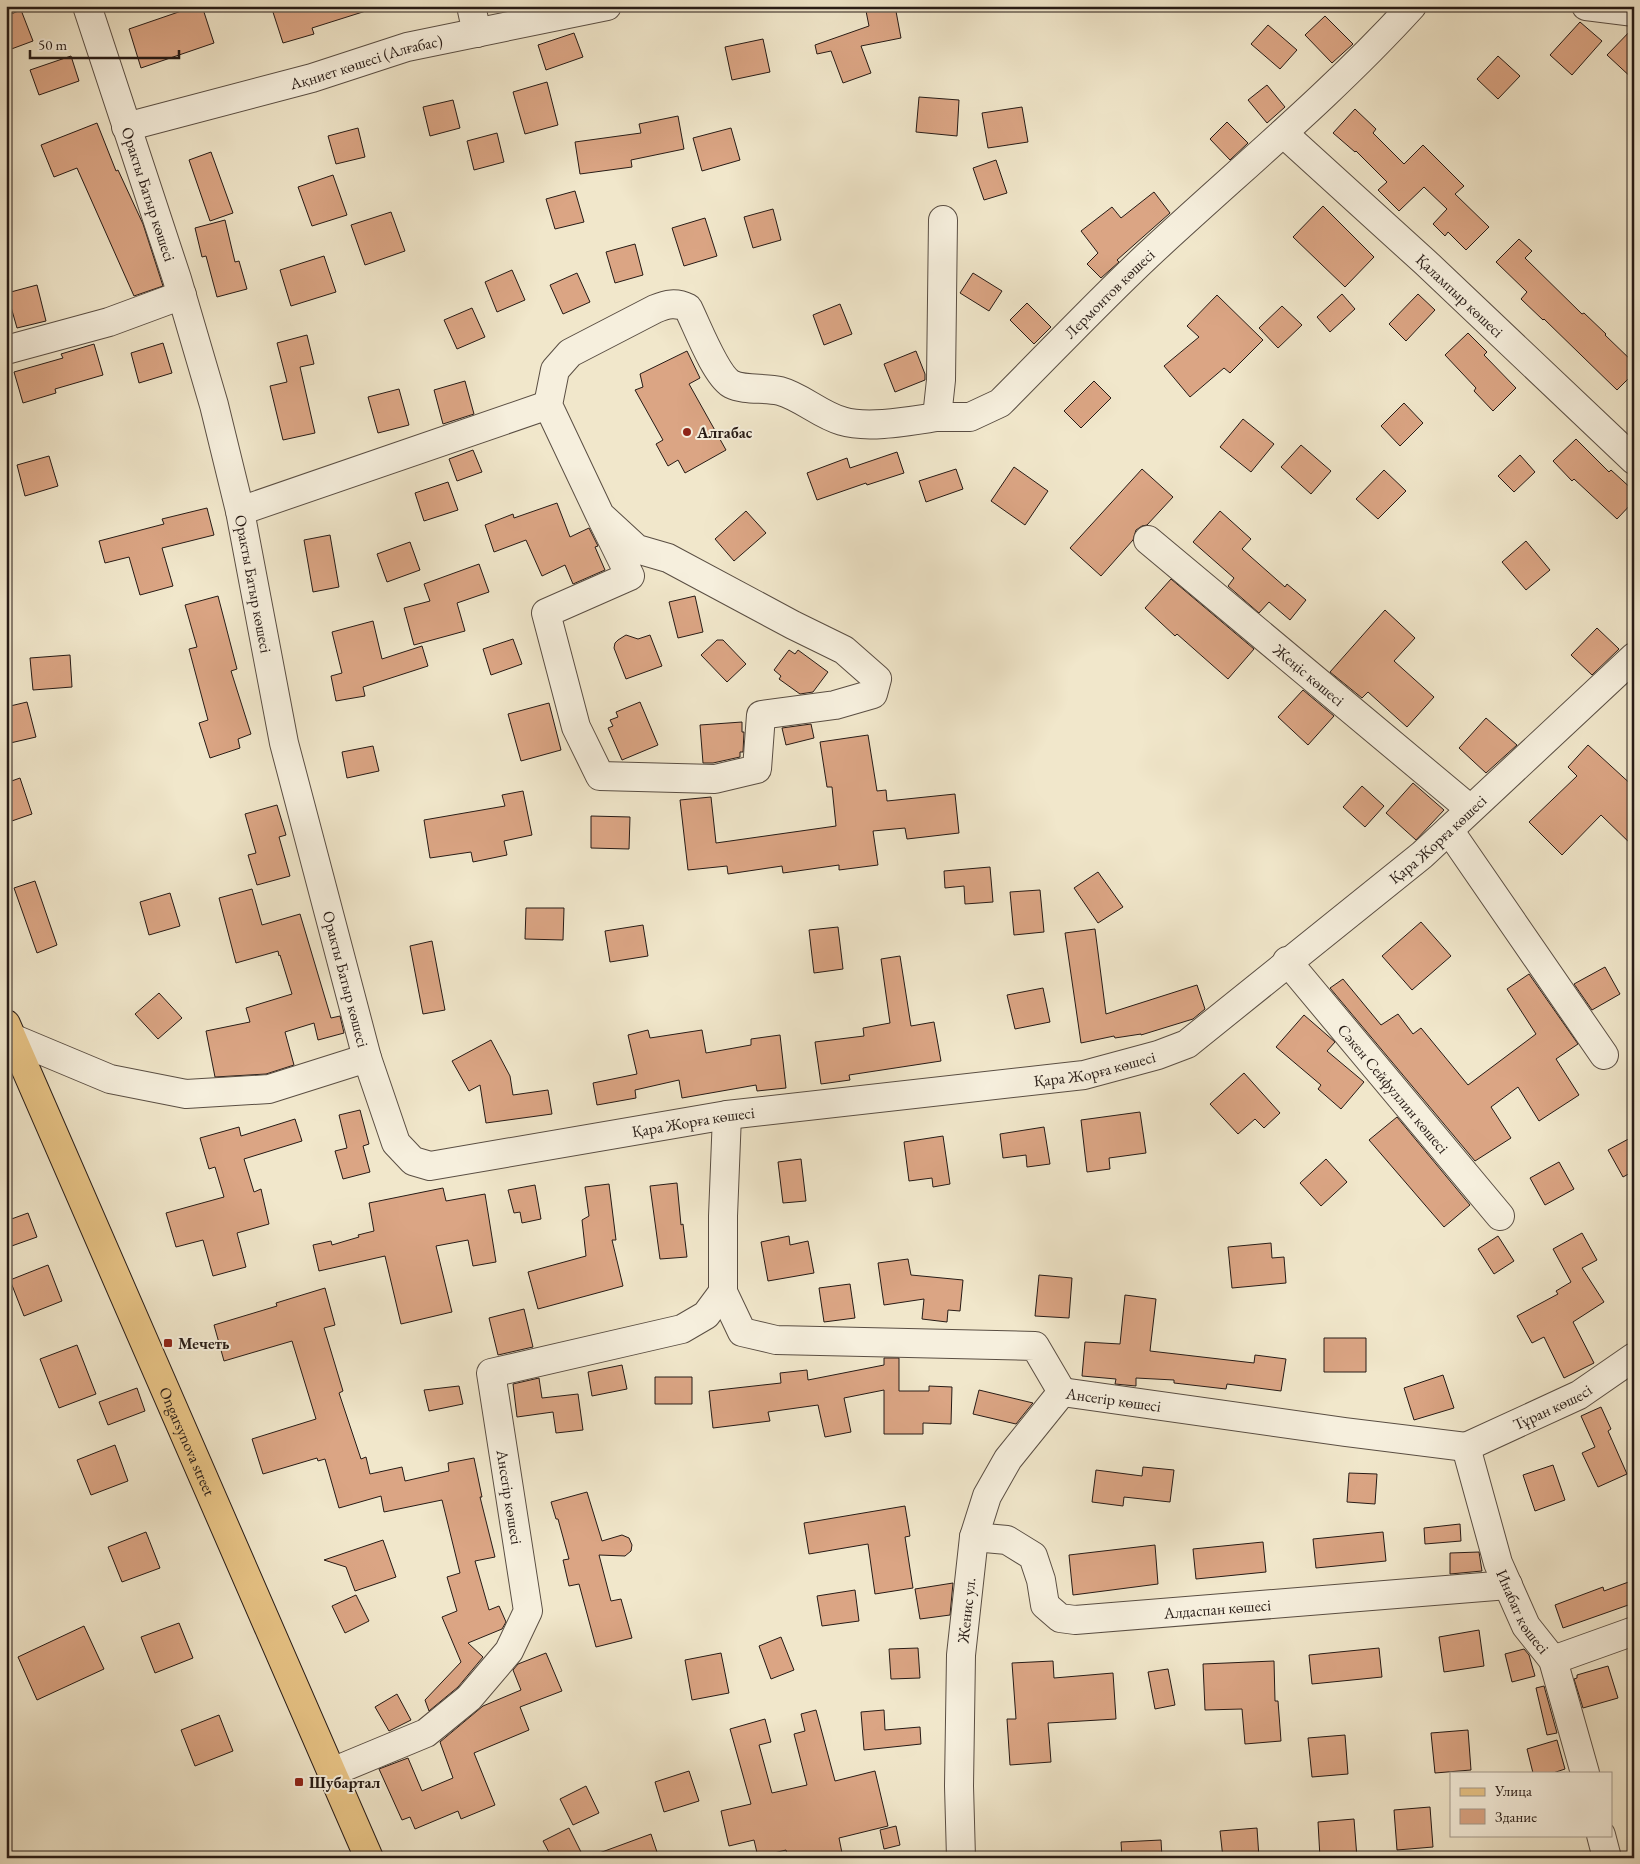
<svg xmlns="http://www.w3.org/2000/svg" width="1640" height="1864" font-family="'EB Garamond',serif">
	<rect width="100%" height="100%" fill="#f1e7cb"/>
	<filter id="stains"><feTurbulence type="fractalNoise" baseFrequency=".004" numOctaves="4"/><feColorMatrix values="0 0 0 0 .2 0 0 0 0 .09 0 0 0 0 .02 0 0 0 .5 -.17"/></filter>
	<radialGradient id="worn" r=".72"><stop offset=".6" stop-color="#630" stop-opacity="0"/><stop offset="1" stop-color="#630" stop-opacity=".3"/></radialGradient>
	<path fill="#dba584" stroke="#271b16" d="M196,6h6l12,37 -73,25 -12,-39z
		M271,6h97l1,4 -57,18 2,6 -31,9z
		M865,6h30l6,32 -40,8 10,27 -28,10 -12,-32 -14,3 -2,-9 54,-19z
		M21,10l12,31 -27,10v-35z
		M1325,16l28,28 -21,19 -27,-28z
		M1580,22l22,19 -30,34 -22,-20z
		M1268,25l29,25 -17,19 -29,-25z
		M1634,27v53l-27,-25z
		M574,33l9,24 -37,13 -8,-25z
		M763,39l7,33 -38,8 -7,-33z
		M71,56l8,25 -40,14 -9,-25z
		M1498,56l22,20 -22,23 -21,-20z
		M547,82l11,43 -33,9 -12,-42z
		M1267,85l18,22 -18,16 -19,-23z
		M919,97l40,3 -2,36 -41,-4z
		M453,100l7,28 -30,8 -7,-29z
		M1022,107l6,35 -40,6 -6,-35z
		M1355,109l21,20 -3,4 31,31 19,-19 41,41 -9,8 34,33 -23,23 -18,-18 -3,4 -12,-12 14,-15 -23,-22 -25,24 -21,-21 9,-8 -31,-31 -1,1 -22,-19z
		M678,116l6,33 -53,11 1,7 -52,7 -5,-32 66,-9 -2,-9z
		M1227,122l21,21 -18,17 -20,-21z
		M97,123l19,48 2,-1 25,54 20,62 -29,10 -57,-128 -23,9 -13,-32z
		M358,128l7,29 -29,7 -8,-28z
		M731,128l9,32 -38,11 -9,-33z
		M497,133l7,29 -30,8 -7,-29z
		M211,152l22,61 -23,8 -21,-61z
		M996,160l11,33 -23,7 -11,-32z
		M333,175l14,40 -35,11 -14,-39z
		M575,191l9,31 -29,7 -9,-30z
		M1154,192l16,21 -53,47 2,2 -18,16 -14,-14 11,-11 -17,-22 31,-24 9,11z
		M1323,206l51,51 -29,30 -52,-50z
		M773,209l8,31 -28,8 -9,-31z
		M391,212l14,39 -40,14 -14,-40z
		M705,218l12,38 -33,10 -12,-38z
		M225,220l10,42 4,-1 8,28 -30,8 -11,-41 -4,1 -7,-29z
		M1519,239l13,12 -7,7 57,56 2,-1 22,21 -1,1 29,28v10l-17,17 -73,-71 -1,1 -22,-21 6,-7 -31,-30z
		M635,244l8,31 -28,8 -9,-31z
		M324,256l12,36 -45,14 -11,-36z
		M512,270l13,30 -28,12 -12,-30z
		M577,273l13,29 -27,12 -13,-29z
		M973,273l29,18 -13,20 -29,-18z
		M37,285l9,36 -29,7 -10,-35z
		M1342,294l13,15 -25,23 -13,-15z
		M1418,294l17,16 -29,31 -17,-17z
		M1217,295l46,45 -33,33 -6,-5 -34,29 -26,-31 35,-29 -12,-11z
		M1027,303l24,24 -17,17 -24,-24z
		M840,304l12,30 -28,11 -11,-30z
		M1282,306l20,19 -24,23 -19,-20z
		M472,308l13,29 -28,12 -13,-29z
		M1468,333l19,19 -3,3 32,33 -23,23 -19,-20 2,-3 -31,-33z
		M307,335l7,29 -14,3 15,66 -32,7 -13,-54 17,-4 -10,-39z
		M163,343l9,30 -33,10 -8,-30z
		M94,344l9,31 -48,14 1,4 -33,10 -9,-31 49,-14 -2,-4z
		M687,351l13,27 -11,6 37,66 -41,23 -7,-13 -10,6 -12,-22 7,-4 -28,-50 8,-3 -3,-13z
		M916,351l9,23v6l-30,12 -11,-28z
		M465,381l9,33 -31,10 -9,-34z
		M1094,381l17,17 -30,30 -17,-17z
		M399,389l10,36 -31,8 -10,-36z
		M1404,403l19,20 -23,23 -19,-20z
		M1243,419l31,25 -23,28 -31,-25z
		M1576,439l33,33 2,-2 23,21v10l-17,18 -43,-40 -2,2 -19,-20z
		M1301,445l30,26 -20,23 -30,-27z
		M473,450l9,22 -25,9 -8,-22z
		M897,452l7,21 -37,12 -1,-2 -49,17 -10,-27 40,-15 3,10z
		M1520,455l15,17 -21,20 -16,-16z
		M49,456l9,30 -33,10 -8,-31z
		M1014,467l34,24 -23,34 -34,-24z
		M956,469l7,20 -37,13 -7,-21z
		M1142,469l31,28 -26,28 -5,1 -6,4 -3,10 -32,36 -31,-28z
		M1384,470l22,21 -28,28 -22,-20z
		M448,482l10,28 -34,11 -9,-28z
		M557,503l13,34 19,-9 9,18 -3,1 10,23 -32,14 -8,-19 -23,11 -16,-36 -32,12 -9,-27 28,-11 1,4z
		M207,508l7,27 -52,13 11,38 -33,9 -11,-38 -24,6 -6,-22 65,-17 -2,-5z
		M746,511l20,22 -32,28 -19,-22z
		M1220,511l31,28 -9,10 43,38 2,-3 19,16 -16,20 -21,-18 -10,11 -31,-27 6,-8 -41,-36z
		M330,535l9,52 -26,5 -9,-52z
		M1526,541l24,29 -24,20 -24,-28z
		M410,542l10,28 -33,12 -10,-28z
		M479,564l10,28 -32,11 8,28 -51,14 -10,-37 26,-7 -6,-17z
		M1171,579l83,70 -26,30 -51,-45 -2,2 -30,-28z
		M218,596l19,73 -6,2 20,63 -13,5 2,9 -30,10 -11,-35 9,-3 -19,-71 8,-2 -12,-42z
		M695,596l8,36 -25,6 -9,-36z
		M1385,610l30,28 -21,23 40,36 -27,30 -39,-35 -6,6 -32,-26z
		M373,621l9,38 40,-13 6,20 -65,21 2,9 -29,5 -5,-25 11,-3 -10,-41z
		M1597,628l22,21 -27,26 -21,-20z
		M626,635l12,4 12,-4 12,31 -36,13 -12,-31 1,-5 3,-3z
		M513,639l9,25 -31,11 -8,-26z
		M717,640h6l23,24 -19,18 -26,-27z
		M789,650l6,4 3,-4 30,22 -15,20 -13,2 -21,-15 2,-3 -7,-6z
		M70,655l2,32 -39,3 -3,-32z
		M1303,690l31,26 -26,29 -30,-28z
		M27,702l9,35 -30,7v-37z
		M640,702l18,43 -36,15 -14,-32 5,-2 -3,-6 8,-3 -2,-5z
		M549,703l12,47 -40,11 -13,-47z
		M1486,718l31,27 -31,28 -27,-25z
		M742,722v10h2l-1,20h-3v5l-27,6h-10l-3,-38z
		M811,724l3,14 -28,7 -4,-17z
		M868,735l9,56 9,-1 1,11 68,-7 4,39 -52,6 -2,-11 -32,3 5,34 -39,5v-5l-56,8 -1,-7 -54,8 -1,-8 -39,4 -8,-70 31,-3 5,46 120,-17 -4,-39h-5l-7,-45z
		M1588,745l46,42v60l-33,-32 -39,40 -33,-33 48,-46 -9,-9z
		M373,746l6,25 -32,7 -5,-26z
		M20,778l12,36 -26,9v-40z
		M1413,783l31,27 -28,30 -30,-27z
		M1362,786l22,20 -19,21 -22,-20z
		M523,791l9,44 -28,6 3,14 -34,7 -2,-10 -41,6 -6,-38 81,-14 -3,-11z
		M277,805l9,30 -7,2 11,39 -33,9 -9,-30 8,-2 -11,-39z
		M591,816l39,1 -1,32 -38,-1z
		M990,867l3,35 -28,2 -1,-18 -19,2 -1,-17z
		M1098,872l25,35 -25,16 -24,-35z
		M35,881l22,64 -20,8 -23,-65z
		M252,889l10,36 38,-11 31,104 9,-2 4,17 -26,7 -4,-17 -29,9 9,33 -28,9 -51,3 -9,-46 44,-9 -4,-14 46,-14 -12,-39 -1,1 -1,-5 -42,12 -17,-65z
		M1040,890l4,42 -30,3 -4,-43z
		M170,893l10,33 -31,9 -9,-33z
		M526,908h38l-1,32 -38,-1z
		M1421,922l30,34 -39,34 -30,-34z
		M643,925l5,31 -38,6 -5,-31z
		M838,927l5,42 -29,4 -5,-43z
		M1095,929l11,85 91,-29 8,24 -12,10 -52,16v-1l-26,4 -1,-2 -33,7 -16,-110z
		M432,941l13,69 -22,4 -13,-68z
		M900,956l11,70 23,-4 7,39 -92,14 1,5 -29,4 -6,-42 49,-6 -1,-8 27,-5 -9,-64z
		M1605,967l15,27 -28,16 -18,-26z
		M1529,974l49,70 -22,15 23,36 -40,26 -21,-34 -27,20 20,31 -36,23 -145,-173 13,-9 38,46 17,-11 15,20 8,-6 47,57 68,-51 -29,-45z
		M1043,988l7,34 -35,7 -8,-34z
		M159,993l23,25 -24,21 -23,-25z
		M1304,1015l31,27 -8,9 37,31 -23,27 -23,-20 3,-4 -45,-38z
		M648,1030l2,8 52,-8 4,23 45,-8v-6l29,-4 6,53 -29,3 -1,-6 -74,13 -3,-18 -44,10 1,8 -39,7 -4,-22 44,-9 -9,-39z
		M491,1040l19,36 3,19 35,-5 4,24 -66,9 -6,-38 -11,6 -17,-30z
		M1244,1073l36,40 -16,15 -9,-9 -17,15 -28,-30z
		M360,1110l9,34 -6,2 7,26 -27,7 -8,-28 12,-3 -8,-33z
		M1140,1112l6,41 -37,5 1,11 -23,3 -6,-52z
		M1397,1117l73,88 -26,22 -75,-87z
		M295,1119l7,22 -58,18 10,33 7,-3 8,35 -32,9 9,34 -33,9 -10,-36 -27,7 -10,-34 58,-16 -9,-30 -6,2 -9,-31 39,-11 2,9z
		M1044,1127l6,37 -23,3 -1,-12 -23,3 -3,-24z
		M943,1136l7,48 -17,3 -1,-9 -23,3 -5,-39z
		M1634,1136v35l-11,6 -15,-27z
		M801,1159l5,42 -23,2 -5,-41z
		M1326,1159l21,23 -26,24 -21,-23z
		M1559,1162l15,27 -29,16 -15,-27z
		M677,1183l4,42 2,-1 4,33 -27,2 -10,-73z
		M609,1184l7,56h-4l11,46 -85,23 -10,-37 58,-16 -4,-36 7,-4 -4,-29z
		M535,1185l6,34 -19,4 -2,-11 -6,1 -6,-23z
		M443,1188l3,13 39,-7 11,68 -23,4 -5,-26 -32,6 16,66 -51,12 -16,-68 -66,15 -6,-26 18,-4 1,4 27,-8 -1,-2 16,-4 -5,-28z
		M28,1213l9,24 -31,11v-27z
		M1582,1233l15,27 -15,8 22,34 -31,20 21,41 -30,15 -20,-41 -12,6 -15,-27 41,-22 -2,-3 15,-9 -18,-33z
		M789,1236l1,9 18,-4 6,32 -46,8 -7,-39z
		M1498,1236l16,25 -20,13 -16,-25z
		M1271,1243l1,15 12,-1 2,26 -54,5 -4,-41z
		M908,1259l3,16 52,5 -3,31 -12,-1 -1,12 -25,-3 2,-20 -40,6 -6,-42z
		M48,1265l14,36 -38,15 -14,-36z
		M1039,1275l33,3 -3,40 -34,-2z
		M850,1284l5,34 -31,4 -5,-34z
		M325,1288l10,37 -11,3 19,63 -4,2 22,66 5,-2 4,17 32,-7 3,14 44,-10 -1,-8 26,-5 8,39h-2l15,60 -20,4 14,49 10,-4 7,16 -4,7 -34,14 15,14 -25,30 -29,24 -4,-11 36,-38 -19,-45 15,-6 -10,-34 13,-4 -18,-73 -58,12 -3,-16 -42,12 -14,-49 -7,2 -1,-3 -54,16 -11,-35 64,-20 -24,-78 -68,20 -10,-36 63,-19 -1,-3z
		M1125,1295l31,4 -6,52 104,12 1,-8 31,4 -5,32 -54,-7 -1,5 -52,-6v-3l-38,-2v8l-21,-2 1,-5 -34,-3 3,-34 35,2z
		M524,1309l9,38 -35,8 -9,-37z
		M1324,1338h42v34h-42z
		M77,1345l19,49 -37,14 -19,-49z
		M884,1358h15v33h30v-5l23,1 -1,37 -28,-1v11h-39v-44l-40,8 7,34 -26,5 -7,-32 -50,7 2,9 -57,7 -4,-37 72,-8 -1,-10 27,-3 1,10 76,-15z
		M622,1365l5,24 -35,7 -4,-24z
		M1443,1375l11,33 -40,12 -10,-32z
		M655,1377h37v27h-37z
		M539,1378l3,20 36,-4 5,36 -27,3 -3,-21 -36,5 -4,-33z
		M459,1386l4,18 -34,7 -5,-21z
		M137,1388l8,23 -37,14 -9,-23z
		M979,1390l54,13 -1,1 -16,20 -43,-10z
		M1601,1407l10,22 -3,2 19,43 -29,13 -16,-34 13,-6 -14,-31z
		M115,1445l13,36 -37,14 -14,-35z
		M1553,1465l12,35 -30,11 -12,-36z
		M1143,1467l31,3 -4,32 -46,-5 -1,9 -31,-4 4,-32 46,6z
		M1349,1473l28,1 -2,30 -28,-2z
		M587,1492l15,49 20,-6 7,3 3,7 -1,6 -6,5 -26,-1 12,46 10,-2 11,39 -36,9 -17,-63 -10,2 -6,-26 6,-1 -11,-40h-2l-5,-17z
		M905,1506l5,30 -5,1 8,51 -38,6 -7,-50 -59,10 -5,-31z
		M1460,1524l1,17 -36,3 -1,-16z
		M146,1532l14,36 -38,14 -14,-35z
		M1383,1532l3,29 -70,7 -3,-29z
		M383,1540l13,37 -41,14 -9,-24 -22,-7z
		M1263,1542l3,30 -70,7 -3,-30z
		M1155,1545l3,39 -85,11 -4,-40z
		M1479,1552l3,19 -32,3v-21z
		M1634,1580v23l-71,25 -8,-23 48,-18 1,4z
		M953,1583l-3,32 -30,4 -5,-30z
		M855,1590l4,31 -37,5 -5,-30z
		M356,1595l13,26 -24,12 -13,-27z
		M179,1623l14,35 -38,15 -14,-36z
		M84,1626l20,43 -67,31 -19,-43z
		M1479,1630l5,36 -40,6 -5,-35z
		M781,1637l13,33 -23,9 -12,-33z
		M918,1648l2,30 -29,1 -2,-30z
		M1379,1648l3,29 -70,7 -3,-29z
		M1524,1649l5,6 6,21 -23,6 -7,-28z
		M546,1653l16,38 -42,16 9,23 -55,23 21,52 -34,14 -3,-8 -43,18 -5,-12 -8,3 -23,-51 29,-11 14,33 31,-13 -13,-36 43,-36 38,-16 -8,-20 5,-6z
		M721,1653l8,40 -37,7 -7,-40z
		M1053,1661l1,17 59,-5 3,46 -68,4 3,39 -41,3 -3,-46h9l-4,-56z
		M1274,1661l1,40h3l3,40 -36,3 -3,-35 -37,1 -2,-46z
		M1608,1666l10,32 -35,10 -9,-29 3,-1v-3z
		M1168,1669l7,36 -20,4 -7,-37z
		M1544,1686l13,47 -10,2 -11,-47z
		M397,1694l14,26 -22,11 -14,-24z
		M816,1710l19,71 40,-10 13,55 -49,12 4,20h-55l-2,-8 -28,7 -4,-17 -25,6 -8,-35 30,-7 -21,-75 35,-10 6,23 -12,3 13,48 35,-8 -13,-51 11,-3 -4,-17z
		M884,1710l1,20 35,-3 1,17 -57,6 -3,-38z
		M219,1715l14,36 -38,15 -14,-36z
		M1468,1730l3,40 -36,3 -4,-40z
		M1345,1735l3,39 -36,3 -4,-39z
		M1557,1740l8,29 -12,4h-20l-6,-24z
		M689,1771l10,30 -35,11 -9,-30z
		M586,1786l13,27 -26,12 -13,-26z
		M1430,1807l3,40 -36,3 -3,-40z
		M1354,1819l3,39h-37l-2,-36z
		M896,1826l4,19 -16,4 -4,-19z
		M569,1828l15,30h-32l-9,-17z
		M1257,1828l2,30h-36l-3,-27z
		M651,1834l8,24h-68v-2z
		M1161,1840l1,18h-40l-1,-16z"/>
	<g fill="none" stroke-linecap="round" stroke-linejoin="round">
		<g stroke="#5a4e43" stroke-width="30">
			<g id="minor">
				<path id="s1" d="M87,6l90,273 37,126 26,106 44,232 83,315 29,85 17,18 17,5 297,-51 357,-40 74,-20 29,-11 235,-189 212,-198"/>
				<path d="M471,6l6,27"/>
				<path d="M1586,6l48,6"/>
				<path id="s2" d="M126,127l186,-49 95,-31 200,-41"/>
				<path id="s3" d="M1283,133l142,129 209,198"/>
				<path id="s4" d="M943,220l-2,160 -4,37h33l30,-14c49,-49 97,-100 147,-147 89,-83 183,-160 265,-250"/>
				<path d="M6,350l103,-28 73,-27"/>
				<path d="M240,511l308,-106"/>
				<path d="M600,515l30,61 -84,37 30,114 24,49 115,3 42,-10 4,-54 74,-10 38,-11 4,-15 -33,-29 -51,-25 -125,-67 -31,-9 -37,-34 -52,-110 7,-35 15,-17 85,-44c12,-5 21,-7 33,-1 9,18 27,66 43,76 14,7 34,3 49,7 22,6 40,24 62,30 25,8 68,0 95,-4"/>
				<path id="s5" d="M1148,540l322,269"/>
				<path d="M1449,830l155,225"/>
				<path id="s6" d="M1287,961l213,255"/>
				<path d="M12,1038l98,41 76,15 83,-5 98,-31"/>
				<path d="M727,1115l-4,101v76l19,40 34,8 259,6 27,46"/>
				<path id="s7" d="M1062,1392l283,40 121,15"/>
				<path id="s8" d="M1466,1447l32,116 28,63 27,34 32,113"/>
				<path id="s9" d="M1466,1447l113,-52 55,-38"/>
				<path id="s10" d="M974,1537l33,3 26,16 8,24 4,25 15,13 15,2 433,-35"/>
				<path d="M1553,1660l81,-29"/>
				<path d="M332,1772l94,-39 43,-35 40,-47 19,-40 -37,-238 191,-44 24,-14 17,-23"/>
				<path d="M1601,1835l6,23"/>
				<path id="s11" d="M961,1858l-2,-72 2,-131 13,-118 13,-41 21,-37 54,-67"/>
			</g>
		</g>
		<g stroke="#271b16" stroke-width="30">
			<g id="major">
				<path id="s12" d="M6,1024l363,834"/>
			</g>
		</g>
		<use href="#minor" stroke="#f6efdd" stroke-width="28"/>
		<use href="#major" stroke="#e8c486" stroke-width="28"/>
	</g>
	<g fill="#8f2418" stroke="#f6efdd" stroke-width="2">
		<circle cx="687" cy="432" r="5"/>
		<rect x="163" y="1338" width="10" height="10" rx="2.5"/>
		<rect x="294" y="1777" width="10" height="10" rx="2.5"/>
	</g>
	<g text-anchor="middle" stroke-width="4" stroke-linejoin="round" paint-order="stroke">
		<g font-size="16" fill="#271b16" stroke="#f6efdd">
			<text dy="6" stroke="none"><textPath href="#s2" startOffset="249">Ақниет көшесі (Алғабас)</textPath></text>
			<text dy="6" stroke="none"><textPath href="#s1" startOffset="198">Оракты Батыр көшесі</textPath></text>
			<text dy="6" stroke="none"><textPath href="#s4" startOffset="418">Лермонтов көшесі</textPath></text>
			<text dy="6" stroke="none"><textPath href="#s3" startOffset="240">Қалампыр көшесі</textPath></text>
			<text dy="6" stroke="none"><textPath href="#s1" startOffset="602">Оракты Батыр көшесі</textPath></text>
			<text dy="6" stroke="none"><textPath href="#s5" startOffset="210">Жеңіс көшесі</textPath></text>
			<text dy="6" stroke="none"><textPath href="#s1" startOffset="2314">Қара Жорға көшесі</textPath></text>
			<text dy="6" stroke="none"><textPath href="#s1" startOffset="1008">Оракты Батыр көшесі</textPath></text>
			<text dy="6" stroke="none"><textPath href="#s1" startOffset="1894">Қара Жорға көшесі</textPath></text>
			<text dy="6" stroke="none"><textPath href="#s6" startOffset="166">Сәкен Сейфуллин көшесі</textPath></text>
			<text dy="6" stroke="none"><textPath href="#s1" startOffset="1489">Қара Жорға көшесі</textPath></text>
			<text dy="6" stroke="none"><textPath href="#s7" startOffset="52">Ансегір көшесі</textPath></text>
			<text dy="6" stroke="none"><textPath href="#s9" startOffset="95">Тұран көшесі</textPath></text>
			<text dy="6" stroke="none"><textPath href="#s12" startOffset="455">Ongarsynova street</textPath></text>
			<text transform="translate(510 1497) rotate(81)" y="6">Ансегір көшесі</text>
			<text dy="6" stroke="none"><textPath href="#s10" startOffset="292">Алдаспан көшесі</textPath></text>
			<text dy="6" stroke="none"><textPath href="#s8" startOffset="175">Инабат көшесі</textPath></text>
			<text dy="6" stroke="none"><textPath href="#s11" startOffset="248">Женис ул.</textPath></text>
		</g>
		<g font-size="16" font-weight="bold" fill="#271b16" stroke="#f6efdd" text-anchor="start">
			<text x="697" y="438">Алгабас</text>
			<text x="178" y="1349">Мечеть</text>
			<text x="309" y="1788">Шубартал</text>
		</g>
	</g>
	<rect width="1640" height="1864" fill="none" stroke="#f1e7cb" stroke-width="25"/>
	<rect x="8" y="8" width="1625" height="1849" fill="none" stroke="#271b16" stroke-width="2.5"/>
	<rect x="12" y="12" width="1615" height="1839" fill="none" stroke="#271b16"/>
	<rect x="1450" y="1772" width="162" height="65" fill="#f6efdd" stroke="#a39a8d"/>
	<rect x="1460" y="1788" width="25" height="8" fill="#e8c486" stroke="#a39a8d"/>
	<text x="1495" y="1796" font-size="15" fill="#271b16">Улица</text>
	<rect x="1460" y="1809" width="25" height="15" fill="#dba584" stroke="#a39a8d"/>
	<text x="1495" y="1822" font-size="15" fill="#271b16">Здание</text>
	<path d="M30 50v8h149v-8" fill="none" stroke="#271b16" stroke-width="2.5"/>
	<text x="38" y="50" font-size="15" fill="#271b16" stroke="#f6efdd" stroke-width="4" paint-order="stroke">50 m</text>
	<rect width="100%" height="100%" filter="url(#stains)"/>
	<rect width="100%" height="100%" fill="url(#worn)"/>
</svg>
